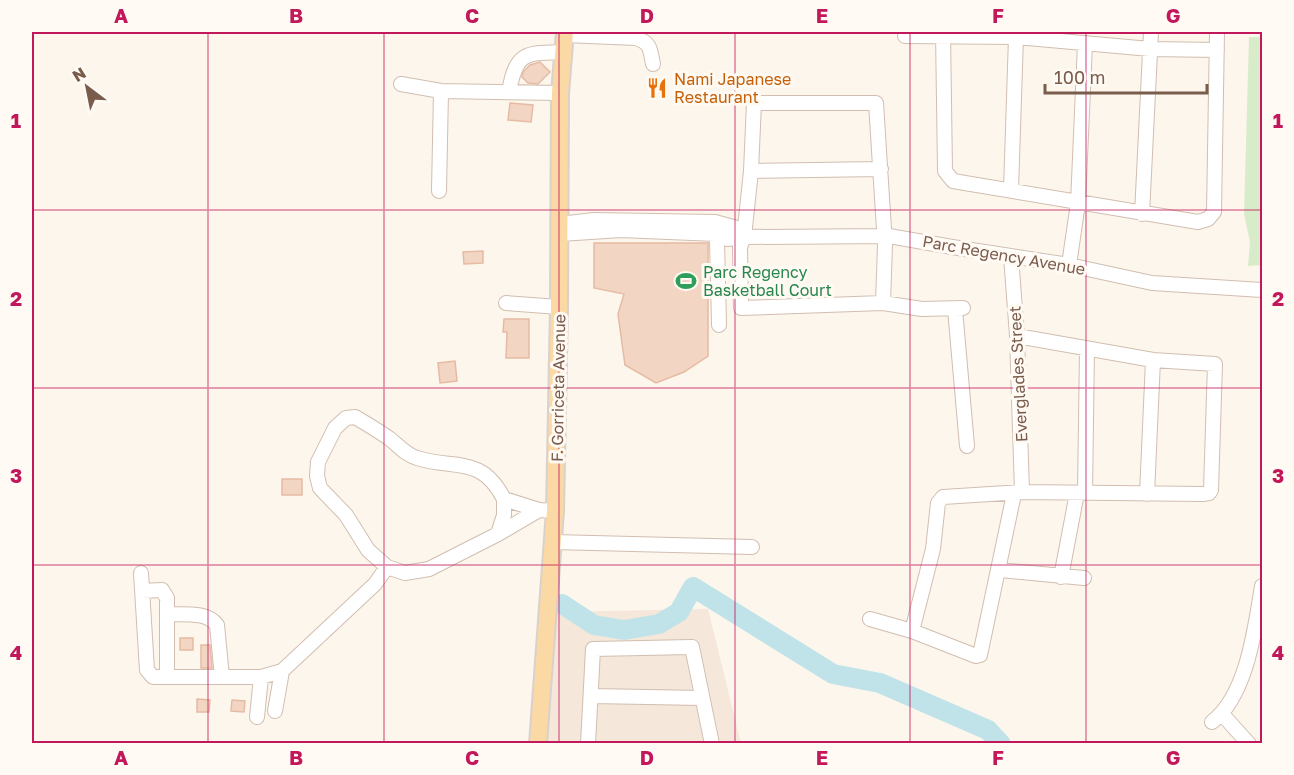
<svg xmlns="http://www.w3.org/2000/svg" width="1294" height="775" font-family="'Golos Text',sans-serif">
	<rect width="100%" height="100%" fill="#fdf6ec"/>
	<path fill="#f5e8da" d="M708,609l33,134 -194,1 4,-132z"/>
	<path fill="#d8ecc9" d="M1249,37h13v228l-14,1 2,-24 -6,-28z"/>
	<g fill="none" stroke-linecap="round" stroke-linejoin="round">
		<path stroke="#bfe3e8" stroke-width="20" d="M562,604l32,21 30,5 35,-6 20,-12 14,-25 140,87 47,9 108,47 13,14"/>
	</g>
	<path fill="#f3d5c3" stroke="#e6bba3" stroke-width="1.5" d="M540,62l10,10 -12,12 -10,-1 -6,-6 1,-5 7,-7z
		M510,103l23,2 -2,17 -23,-2z
		M594,243h114v113l-24,16 -28,11 -31,-18 -7,-51 6,-20 -30,-6z
		M483,251v12l-19,1 -1,-12z
		M504,319h25v39h-23l1,-26h-4z
		M455,361l2,20 -17,2 -2,-20z
		M282,479h20v16h-20z
		M180,638h13v12h-13z
		M201,645h9l2,23h-11z
		M197,699l13,1 -1,12h-12z
		M232,700l13,1 -1,11 -13,-1z"/>
	<g fill="none" stroke-linecap="round" stroke-linejoin="round">
		<g stroke="#d1beb0" stroke-width="16">
			<path id="minor" d="M943,32l2,139 8,10 245,41 10,-3 6,-7 3,-180
				M565,35l71,3c15,5 14,11 17,26
				M905,36l111,1 134,12 67,1
				M401,84l40,7 119,2
				M509,92c7,-41 17,-39 55,-40
				M751,171l130,-2
				M1011,190l5,-153
				M439,191l2,-100
				M1142,214l9,-182
				M560,224l34,-4 121,2 22,6 7,9
				M715,229l2,11 2,85
				M560,234l61,-4 95,4 11,5 17,-2 145,-1 63,11 117,18 83,18 110,7
				M1011,256l6,80 5,156
				M1069,265l9,-62 7,-159
				M506,303l53,4
				M883,303l2,-58 -9,-142h-122l-3,68 -7,66 -4,10 1,61 142,-5 39,6 41,-1
				M955,309l12,137
				M1085,493l2,-144
				M1147,494l6,-134
				M504,499v16l-6,19 -69,35 -24,4 -18,-6 -19,-17 -22,-35 -26,-27 -3,-12 1,-14 17,-34 11,-10 9,-1c12,7 24,14 35,22 9,7 16,16 27,19 36,12 64,-4 87,41l35,11 16,1
				M498,534l41,-24
				M553,542l199,5
				M1000,570l84,8
				M141,573l6,97 6,7h108l21,-6 93,-87 12,-17
				M1061,577l16,-84
				M142,591l20,-1 5,8v78
				M167,614c17,1 39,-3 50,11l5,52
				M870,619l42,12 64,25 4,-1 34,-161
				M912,631l21,-82 5,-46 5,-6 79,-5 181,2 6,-1 2,-3 4,-126 -62,-4 -136,-24
				M592,696l110,2
				M275,711l7,-40
				M1222,714l27,30
				M257,717l4,-40
				M1212,722c35,-27 43,-93 50,-136
				M588,744l5,-95 99,-2 20,97"/>
		</g>
		<g stroke="#dad1cd" stroke-width="20">
			<path id="major" d="M538,744l17,-233 4,-204 1,-214 5,-61"/>
		</g>
		<use href="#minor" stroke="#fff" stroke-width="14"/>
		<use href="#major" stroke="#fbd9a5" stroke-width="16"/>
	</g>
	<path fill="none" stroke="#c2185b" stroke-width="1.5" stroke-opacity="0.55" d="M208,32v712M384,32v712M559,32v712M735,32v712M910,32v712M1086,32v712M32,210h1230M32,388h1230M32,565h1230"/>
	<defs>
		<g id="restaurant-bare" transform="scale(1.62)"><path d="M-5-6h1v4h1v-4h1v4h1v-4h1v5L-1.5 .5V6h-2V.5L-5-1ZM5-6V6H3V1.5H1.5Q1.5-4 5-6Z" fill="#e8710a" stroke="#fffaf3" stroke-width="2.5" paint-order="stroke"/></g>
		<g id="stadium-bare" transform="scale(1.62)"><path d="M0-5a6.5 5 0 1 0 0 10a6.5 5 0 1 0 0-10ZM-3.5-1.8h7v3.6h-7Z" fill="#2e9e5b" stroke="#fffaf3" stroke-width="2.5" paint-order="stroke"/></g>
	</defs>
	<g fill-rule="evenodd">
		<use href="#restaurant-bare" x="657" y="88"/>
		<use href="#stadium-bare" x="686" y="281"/>
	</g>
	<g text-anchor="middle" stroke-width="6" stroke-linejoin="round" paint-order="stroke">
		<g font-size="16" fill="#c56008" stroke="#fffaf3" text-anchor="start">
			<text x="674" y="85">Nami Japanese<tspan x="674" dy="18">Restaurant</tspan></text>
		</g>
		<g font-size="16" fill="#7a5c4d" stroke="#fffaf3">
			<text transform="translate(1004 255) rotate(10)" y="6">Parc Regency Avenue</text>
			<text transform="translate(1018 374) rotate(-93)" y="6">Everglades Street</text>
			<text transform="translate(558 388) rotate(-89)" y="6">F. Gorriceta Avenue</text>
		</g>
		<g font-size="16" fill="#27864d" stroke="#fffaf3" text-anchor="start">
			<text x="703" y="278">Parc Regency<tspan x="703" dy="18">Basketball Court</tspan></text>
		</g>
	</g>
	<rect width="1294" height="775" fill="none" stroke="#fffaf3" stroke-width="66"/>
	<g transform="translate(87 87) rotate(328)" stroke="#fffaf3" stroke-width="4.5" paint-order="stroke">
	<path d="M0-4.5L10 22L0 15L-10 22Z" fill="#7a5c4d"/>
	<text y="-9" font-size="16" font-weight="bold" text-anchor="middle" fill="#7a5c4d">N</text>
	</g>
	<path d="M1045 84v9h162v-9" fill="none" stroke="#7a5c4d" stroke-width="3"/>
	<text x="1054" y="84" font-size="18" fill="#7a5c4d" stroke="#fffaf3" stroke-width="4.5" paint-order="stroke">100 m</text>
	<rect x="33" y="33" width="1228" height="709" fill="none" stroke="#c2185b" stroke-width="2"/>
	<g font-size="20" text-anchor="middle" font-weight="bold" fill="#c2185b">
		<text x="121" y="23">A</text>
		<text x="296" y="23">B</text>
		<text x="472" y="23">C</text>
		<text x="647" y="23">D</text>
		<text x="822" y="23">E</text>
		<text x="998" y="23">F</text>
		<text x="1173" y="23">G</text>
		<text x="16" y="128">1</text>
		<text x="1278" y="128">1</text>
		<text x="16" y="306">2</text>
		<text x="1278" y="306">2</text>
		<text x="16" y="483">3</text>
		<text x="1278" y="483">3</text>
		<text x="16" y="660">4</text>
		<text x="1278" y="660">4</text>
		<text x="121" y="765">A</text>
		<text x="296" y="765">B</text>
		<text x="472" y="765">C</text>
		<text x="647" y="765">D</text>
		<text x="822" y="765">E</text>
		<text x="998" y="765">F</text>
		<text x="1173" y="765">G</text>
	</g>
</svg>
